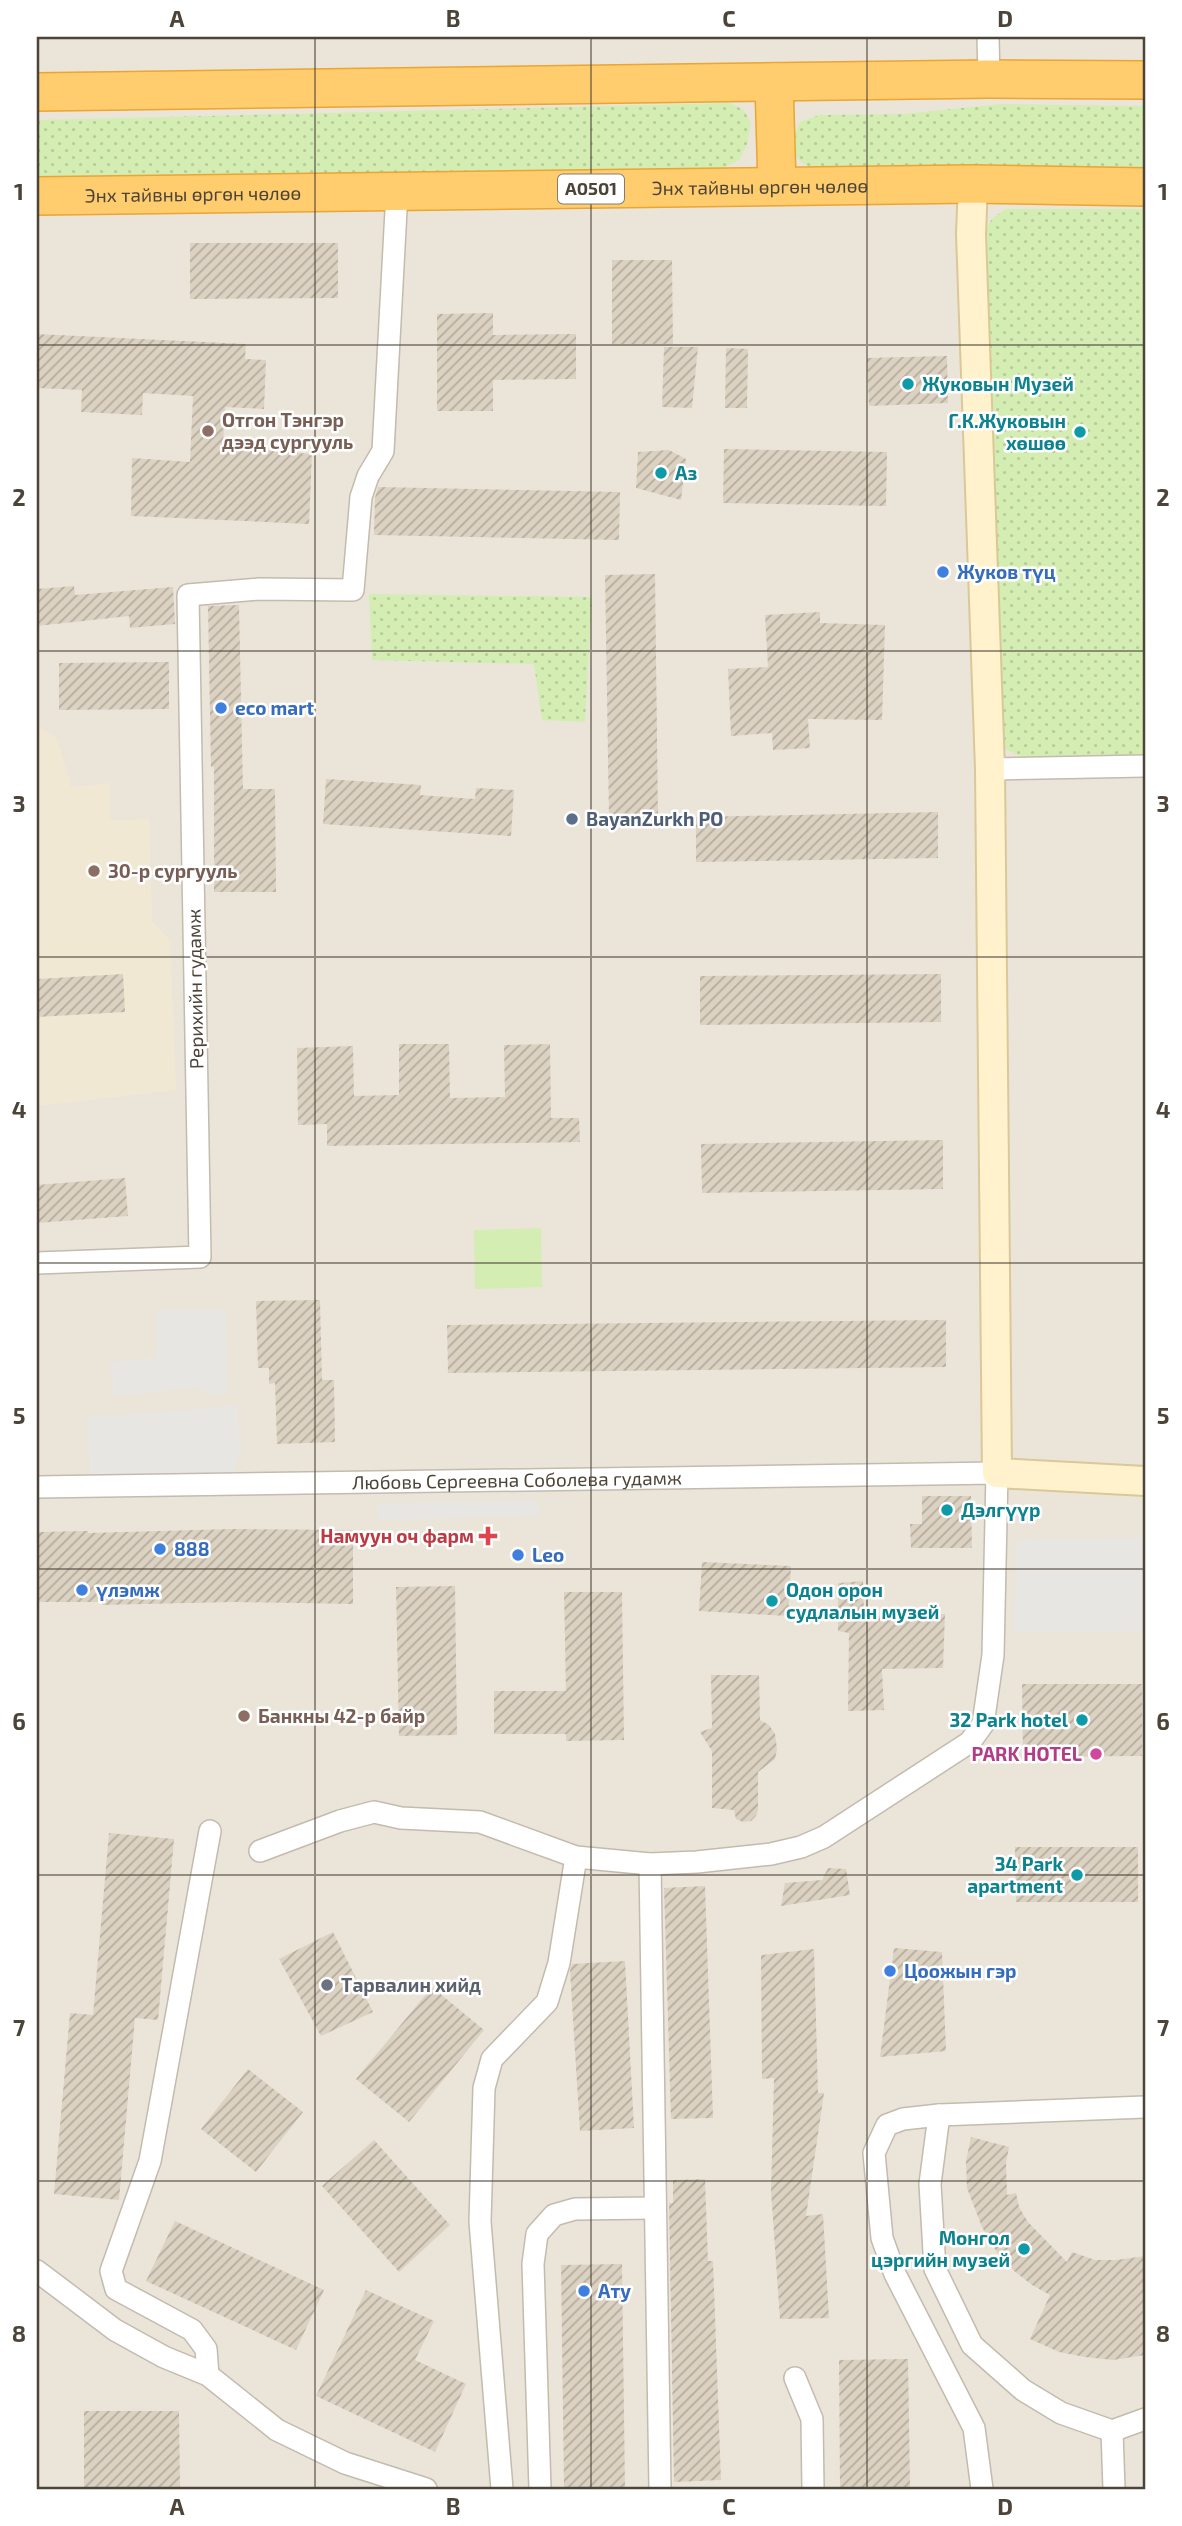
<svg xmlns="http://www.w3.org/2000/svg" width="1182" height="2526" font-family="'Exo 2',sans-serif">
	<defs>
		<pattern id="park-dots" width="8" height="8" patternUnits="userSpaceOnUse" patternTransform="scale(1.75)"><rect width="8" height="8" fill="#d3edb2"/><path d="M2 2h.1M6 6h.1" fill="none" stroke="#b7cc9a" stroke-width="1.8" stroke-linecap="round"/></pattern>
		<pattern id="building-hatch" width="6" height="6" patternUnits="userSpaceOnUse" patternTransform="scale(1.75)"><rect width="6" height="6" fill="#dcd2c2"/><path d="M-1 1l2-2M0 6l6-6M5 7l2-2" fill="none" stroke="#b5ac9f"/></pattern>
	</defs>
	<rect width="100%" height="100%" fill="#f7f3eb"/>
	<path fill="#ebe5d9" d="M37,37h1108v2452h-1108z"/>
	<path fill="#f1e8d4" d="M37,726l20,12 14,49 38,-4 1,38 39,-2 3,102 18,19 6,150 -139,16z"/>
	<path fill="url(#park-dots)" d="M730,103l14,7 7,13 -4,21 -8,16 -18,9 -684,12v-61z
		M1001,104l144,2v62l-328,2 -13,-6 -10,-10v-18l6,-14 19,-7 84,-1z
		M1005,209h140v546l-124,2 -19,-10 -4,-9 -11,-511 5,-8z
		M369,594l223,3 -7,125 -43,-2 -8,-56 -162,-4z"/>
	<path fill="#d3edb2" d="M541,1228l1,59 -67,2 -1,-59z"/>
	<path fill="#e8e6e3" d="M157,1310h69l2,83 -24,2 -1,-8 -90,9 -3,-34 47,-4z
		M237,1406l4,53h-5l-2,21 -25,1 -1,-8 -117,9 -4,-64z
		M536,1500l3,16 -159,4 -4,-16z
		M1145,1538v93l-131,2 3,-93z"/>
	<path fill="url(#building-hatch)" d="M190,243h148v55l-148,1z
		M612,260h60l1,84h-61z
		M493,313v22l83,-1v45l-83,1v31h-56v-97z
		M37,334l209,10 -1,15 21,1 -2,49 -39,-2 -2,40 89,7 -3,70 -178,-8 1,-58 58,4 3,-66 -50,-3 -1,22 -61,-3 1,-22 -45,-2z
		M664,347h34l-6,61 -30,-1z
		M726,348l22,1 -1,59h-22z
		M947,356l1,47 -79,3 -2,-48z
		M724,449l163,3 -1,54 -163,-3z
		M669,450l17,9 -5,41 -45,-12 2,-36z
		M378,487l242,5 -1,48 -245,-5 1,-37z
		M655,574l3,243 -49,1 -4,-243z
		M74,586l1,9 98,-8 2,37 -45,4 -1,-12 -92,10v-37z
		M239,605l4,184h32l1,103h-62v-125h-3l-3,-161z
		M820,612v11l65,2 -3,95 -74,-1 2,29 -37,2 -1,-17 -41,3 -3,-67 40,-2 -3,-52z
		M169,662v47l-110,1v-47z
		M326,779l95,6 -1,10 55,4 1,-11 38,2 -3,46 -188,-12z
		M938,812v46l-242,4v-45z
		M123,974l2,38 -88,5v-38z
		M941,974v48l-241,3v-49z
		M399,1044h50l1,54 55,-1 -1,-52 46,-1 1,74h28l1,24 -253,4v-22l-29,1 -1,-77 56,-2 1,50 45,-1z
		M943,1140v49l-241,4 -1,-49z
		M125,1178l3,38 -91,7v-38z
		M320,1300l2,80h12l1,62 -58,2 -2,-61 -6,1v-16h-11l-2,-67z
		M946,1320v47l-498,6 -1,-48z
		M922,1496h49l1,52h-61l-1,-24h12z
		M233,1529l120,1v74l-120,-2 -131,3v-3h-65v-70l51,-1v2z
		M702,1562l89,4 -3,50 -89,-5z
		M863,1581l1,35 81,-2 -2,54 -61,1 2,41 -36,1 1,-78 -11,-2v-48z
		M455,1586l2,149 -58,1 -3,-149z
		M564,1592h58l2,148 -58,1v-7h-72v-43h72z
		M711,1675h48l1,45 9,5 6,9 2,15 -2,10 -17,13v38l-2,6 -5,5 -8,1 -7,-3 -2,-9 -22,-2v-57l-12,-19 12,-4z
		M1022,1684h120v72l-119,1z
		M109,1833l65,6 -16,181 -23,-2 -16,182 -65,-6 16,-181 23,2z
		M1015,1847h123v55h-122z
		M828,1868l18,1 4,26 -69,11 4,-23 37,-3z
		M705,1886l8,232 -42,1 -7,-231z
		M333,1932l40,80 -52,24 -42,-77z
		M894,1948l48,4 4,99 -66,6z
		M814,1949l4,144h6l-18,123 17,-2 6,104 -49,1 -9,-128 3,-113 -12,1 -1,-124z
		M625,1961l9,167 -54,3 -10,-160 2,-7z
		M432,1987l52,43 -75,92 -53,-43z
		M248,2069l55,43 -47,60 -55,-43z
		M971,2137l38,10 -3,16 1,32 9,-2 3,14 9,15 39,40 5,-10 23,8h21l29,-4v99l-32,5 -28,-3 -26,-5 -29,-13 20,-44 -18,-10 -18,-14 -16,-17 -16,-27 -15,-39 -1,-27z
		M374,2140l76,85 -51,47 -77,-86z
		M705,2179l3,82h5l8,219 -47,2 -5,-279h4v-23z
		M175,2221l149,69 -28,60 -150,-69z
		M622,2264l3,225h-61l-3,-224z
		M366,2290l68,31 -19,39 51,24 -31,68 -119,-56z
		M908,2359l2,130h-70l-1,-129z
		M84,2411h95l1,78h-96z"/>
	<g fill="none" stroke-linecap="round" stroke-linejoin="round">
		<g stroke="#c3bbad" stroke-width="24">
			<g id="street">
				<path d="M988,37l1,42"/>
				<path d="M990,769l155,-3"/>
				<path d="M37,1263l163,-6 -12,-662 71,-6 94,1 8,-93 7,-21 15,-25 14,-259"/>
				<path id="s1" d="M37,1487l960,-14 -4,182 -10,69 -13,18 -146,95 -23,10 -30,7 -74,8 -47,2 -74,-7 -96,-35 -79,-4 -27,-6 -34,9 -80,30"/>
				<path d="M650,1864l10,625"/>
				<path d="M1145,2107l-206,8 -9,69 5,85 37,76 51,45 38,23 51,18 33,-12"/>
				<path d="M939,2115l-36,4 -16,6 -13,28 8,85 13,36 79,154 8,61"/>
				<path d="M37,2271l78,59 49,27 44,18 69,55 68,33 81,26"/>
				<path d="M208,2375l-2,-26 -14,-19 -76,-41 -5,-18 39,-110 60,-330"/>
				<path d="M795,2378l17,41 1,70"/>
				<path d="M1112,2431l2,58"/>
				<path d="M502,2489l-22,-267 4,-134 8,-29 55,-57 12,-39 17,-106"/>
				<path d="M540,2489l-7,-225 4,-30 17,-19 21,-6 80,-1"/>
			</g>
		</g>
		<g stroke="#dac898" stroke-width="32">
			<path id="secondary" d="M973,184l-2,50 19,535 7,704 148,8"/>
		</g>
		<g stroke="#eaa532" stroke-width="40">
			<g id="highway">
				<path d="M774,82l3,104"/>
				<path d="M37,92l952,-13 156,1"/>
				<path id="s2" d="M37,196l936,-12 172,3"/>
			</g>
		</g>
		<use href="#street" stroke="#fff" stroke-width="21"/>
		<use href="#secondary" stroke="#fff2cd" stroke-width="28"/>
		<use href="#highway" stroke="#ffcd6e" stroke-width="37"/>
	</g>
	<path fill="none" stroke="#4c4438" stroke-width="2" stroke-opacity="0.55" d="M315,37v2452M591,37v2452M867,37v2452M37,345h1108M37,651h1108M37,957h1108M37,1263h1108M37,1569h1108M37,1875h1108M37,2181h1108"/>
	<g fill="#0f9aa8" stroke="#fff" stroke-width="2.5">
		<circle cx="908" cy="384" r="7"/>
		<circle cx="1080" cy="432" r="7"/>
		<circle cx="661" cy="473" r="7"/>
		<circle cx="947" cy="1510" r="7"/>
		<circle cx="772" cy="1601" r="7"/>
		<circle cx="1082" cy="1720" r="7"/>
		<circle cx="1077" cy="1875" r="7"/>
		<circle cx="1024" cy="2249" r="7"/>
	</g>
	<g fill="#8d6e63" stroke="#fff" stroke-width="2.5">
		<circle cx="208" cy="431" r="7"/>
		<circle cx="94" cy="871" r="7"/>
		<circle cx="244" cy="1716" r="7"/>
	</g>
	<g fill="#3f7fe0" stroke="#fff" stroke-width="2.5">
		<circle cx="943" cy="572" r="7"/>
		<circle cx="221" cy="708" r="7"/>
		<circle cx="160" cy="1549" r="7"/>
		<circle cx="518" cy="1555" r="7"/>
		<circle cx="82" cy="1590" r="7"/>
		<circle cx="890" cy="1971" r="7"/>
		<circle cx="584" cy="2291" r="7"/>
	</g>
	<circle fill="#5c6f8a" stroke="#fff" stroke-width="2.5" cx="572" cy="819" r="7"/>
	<path fill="#e0444e" stroke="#fff" stroke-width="2.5" d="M484.5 1525.5h7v7h7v7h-7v7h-7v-7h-7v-7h7z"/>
	<circle fill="#d1479c" stroke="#fff" stroke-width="2.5" cx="1096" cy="1754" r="7"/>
	<circle fill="#6b7280" stroke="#fff" stroke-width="2.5" cx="327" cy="1985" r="7"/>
	<g text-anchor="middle" stroke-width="5" stroke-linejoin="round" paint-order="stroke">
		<rect fill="#fff" stroke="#827c74" stroke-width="2" x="558" y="174.5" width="66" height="29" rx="5"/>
		<g font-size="18" font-weight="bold" fill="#4c4438">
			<text x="591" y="195">A0501</text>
		</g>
		<g font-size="19" fill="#4c4438" stroke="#fff">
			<text dy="7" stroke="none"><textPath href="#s2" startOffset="723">Энх тайвны өргөн чөлөө</textPath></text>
			<text dy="7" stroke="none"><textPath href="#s2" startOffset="156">Энх тайвны өргөн чөлөө</textPath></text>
			<text transform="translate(195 989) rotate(-91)" y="7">Рерихийн гудамж</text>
			<text dy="7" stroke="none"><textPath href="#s1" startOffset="480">Любовь Сергеевна Соболева гудамж</textPath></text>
		</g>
		<g font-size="19" font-weight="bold" fill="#0d838f" stroke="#fff" text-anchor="start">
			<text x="922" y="391">Жуковын Музей</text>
			<text x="1066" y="428" text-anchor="end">Г.К.Жуковын<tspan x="1066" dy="22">хөшөө</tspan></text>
			<text x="675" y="480">Аз</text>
			<text x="961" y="1517">Дэлгүүр</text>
			<text x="786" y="1597">Одон орон<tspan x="786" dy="22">судлалын музей</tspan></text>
			<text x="1068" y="1727" text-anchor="end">32 Park hotel</text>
			<text x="1063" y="1871" text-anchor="end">34 Park<tspan x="1063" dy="22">apartment</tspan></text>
			<text x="1010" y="2245" text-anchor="end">Монгол<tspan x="1010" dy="22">цэргийн музей</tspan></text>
		</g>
		<g font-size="19" font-weight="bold" fill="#785e54" stroke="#fff" text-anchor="start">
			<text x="222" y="427">Отгон Тэнгэр<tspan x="222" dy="22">дээд сургууль</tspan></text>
			<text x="108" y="878">30-р сургууль</text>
			<text x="258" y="1723">Банкны 42-р байр</text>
		</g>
		<g font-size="19" font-weight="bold" fill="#366cbe" stroke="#fff" text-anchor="start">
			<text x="957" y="579">Жуков түц</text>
			<text x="235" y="715">eco mart</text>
			<text x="174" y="1556">888</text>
			<text x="532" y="1562">Leo</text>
			<text x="96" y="1597">үлэмж</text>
			<text x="904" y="1978">Цоожын гэр</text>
			<text x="598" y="2298">Ату</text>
		</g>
		<g font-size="19" font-weight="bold" fill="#4e5e75" stroke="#fff" text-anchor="start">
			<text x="586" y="826">BayanZurkh PO</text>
		</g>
		<g font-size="19" font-weight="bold" fill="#be3a42" stroke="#fff" text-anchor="end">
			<text x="474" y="1543">Намуун оч фарм</text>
		</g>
		<g font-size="19" font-weight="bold" fill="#b23c85" stroke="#fff" text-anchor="end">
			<text x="1082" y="1761">PARK HOTEL</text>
		</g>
		<g font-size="19" font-weight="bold" fill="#5b616d" stroke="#fff" text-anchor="start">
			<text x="341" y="1992">Тарвалин хийд</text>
		</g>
	</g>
	<rect width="1182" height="2526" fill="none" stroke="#ffffff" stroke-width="77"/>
	<rect x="38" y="38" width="1106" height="2450" fill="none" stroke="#4c4438" stroke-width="2.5"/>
	<g font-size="23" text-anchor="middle" font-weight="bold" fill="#4c4438">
		<text x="177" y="27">A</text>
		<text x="453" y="27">B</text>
		<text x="729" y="27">C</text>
		<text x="1005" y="27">D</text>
		<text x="19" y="200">1</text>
		<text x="1163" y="200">1</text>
		<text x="19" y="506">2</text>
		<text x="1163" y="506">2</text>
		<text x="19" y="812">3</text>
		<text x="1163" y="812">3</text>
		<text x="19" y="1118">4</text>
		<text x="1163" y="1118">4</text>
		<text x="19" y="1424">5</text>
		<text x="1163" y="1424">5</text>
		<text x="19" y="1730">6</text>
		<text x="1163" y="1730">6</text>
		<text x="19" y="2036">7</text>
		<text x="1163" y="2036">7</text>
		<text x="19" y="2342">8</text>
		<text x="1163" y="2342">8</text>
		<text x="177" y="2515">A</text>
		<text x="453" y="2515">B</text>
		<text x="729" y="2515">C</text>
		<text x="1005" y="2515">D</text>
	</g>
</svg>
